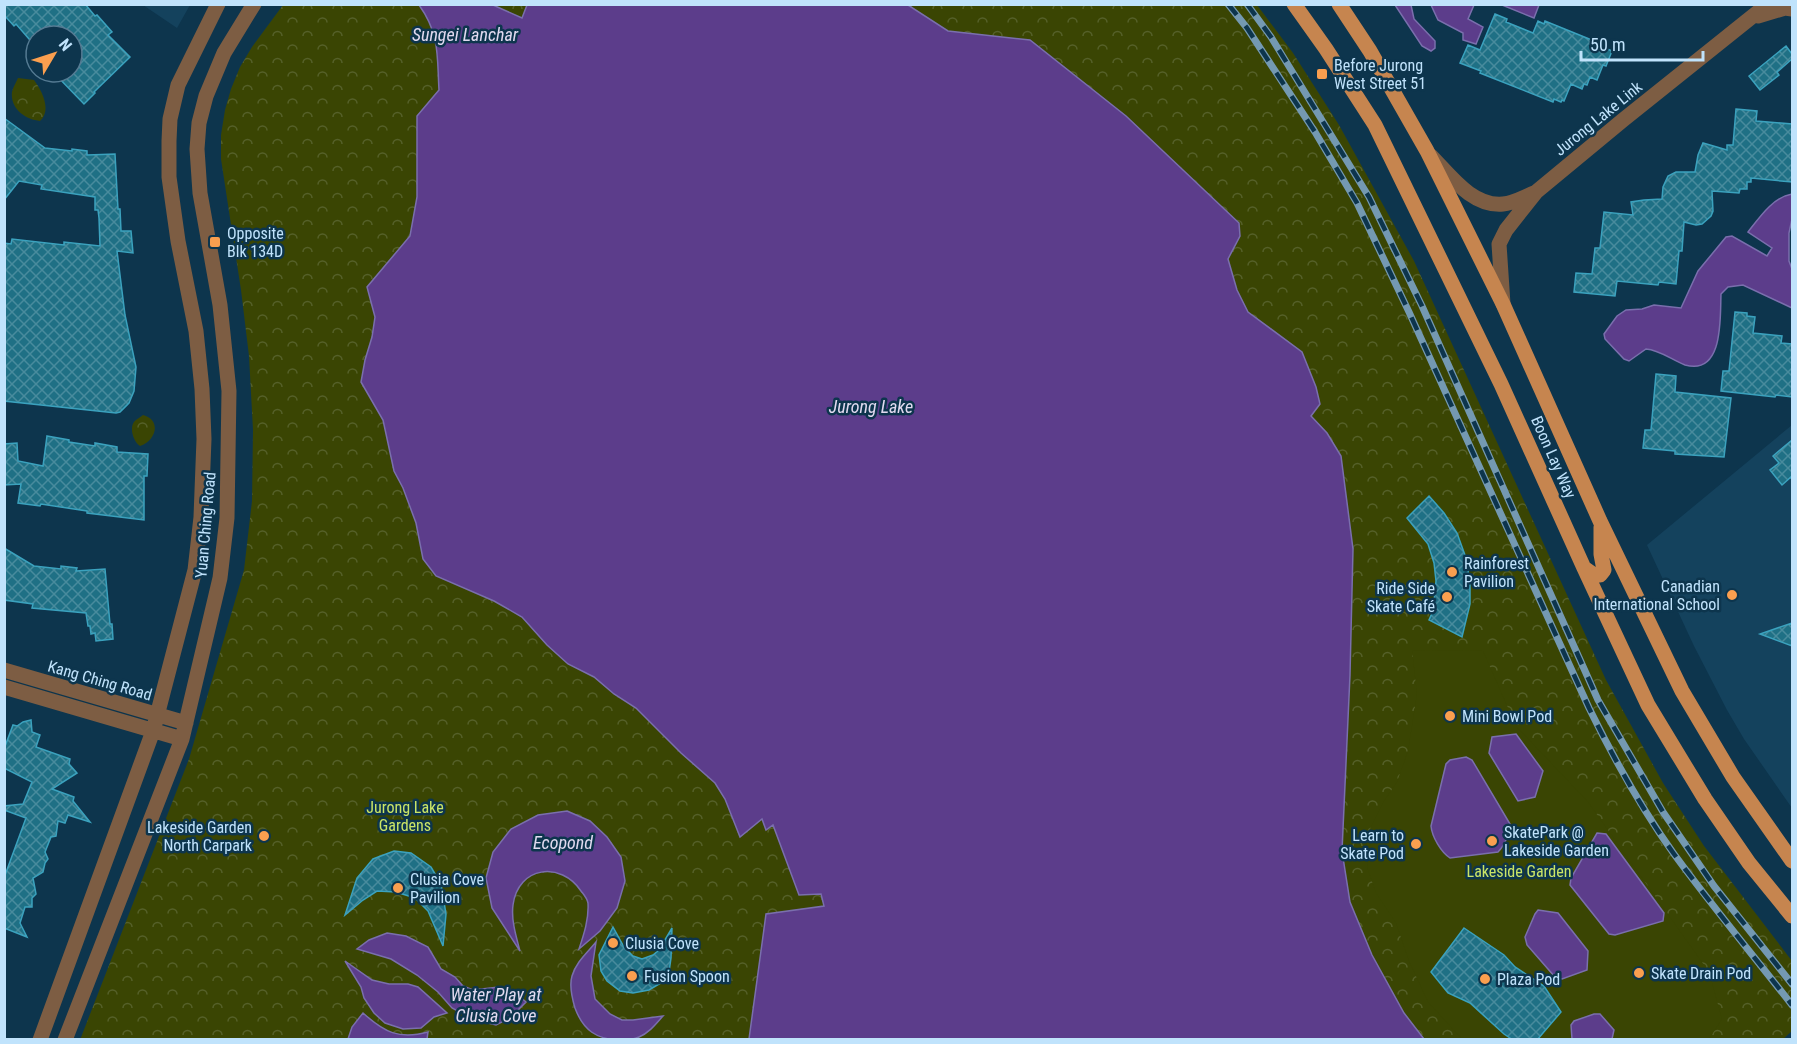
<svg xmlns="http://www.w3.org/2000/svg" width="1797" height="1044" font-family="'Roboto Condensed',sans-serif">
	<defs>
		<pattern id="park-crowns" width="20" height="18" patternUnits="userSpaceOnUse" patternTransform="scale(1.5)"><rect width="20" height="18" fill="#3a4503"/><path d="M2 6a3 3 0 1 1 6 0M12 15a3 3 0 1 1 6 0" fill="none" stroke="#556029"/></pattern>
		<pattern id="building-cross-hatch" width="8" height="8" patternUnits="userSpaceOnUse" patternTransform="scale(1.5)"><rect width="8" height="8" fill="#1f7085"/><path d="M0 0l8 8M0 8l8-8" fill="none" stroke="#488b9d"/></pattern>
	</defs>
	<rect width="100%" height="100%" fill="#0d354d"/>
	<path fill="#14425d" d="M143,5h47l-13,23z
		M1792,425v383l-48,-69 -17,-29 -33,-64 -47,-101z"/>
	<path fill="url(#park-crowns)" d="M283,5h136c21,29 18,51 20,85l-22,26v81l-7,39 -43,51 8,30 -3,20 -7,23 -4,22 22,38 11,51 9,17 13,35 7,36 13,17 58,25 28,16 25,28 21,19 26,13 20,17 22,14 45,45 34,30 10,16 15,37 22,-17 11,5 26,71 22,-2 3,13 -58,8 -17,125 -669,1 109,-281 55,-189 8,-69 1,-71 -4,-74 -8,-66 -20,-131v-24l4,-25 6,-21 9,-22 12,-20z
		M493,5h34l-4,13z
		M908,5h349l36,48 46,72 75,136 192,419 57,103 41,63 88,115v70l-10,9 -358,-1 -20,-26 -32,-58 -22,-53 -8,-51 8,-176 3,-126 -12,-92 -14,-24 -16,-17 -9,-64 -54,-40 -11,-22 -9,-31 12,-23 -1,-13 -113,-107 -96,-76 -82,-9z
		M18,78l16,2c8,11 18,30 6,41 -14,-1 -30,-12 -28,-29 1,-5 4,-9 6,-14z
		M143,415c19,5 13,26 -3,31 -6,-4 -11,-17 -6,-24 1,-2 8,-6 9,-7z"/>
	<path fill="#3a4503" d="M1412,650l71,1 33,75 72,76 121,170 13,47 -13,20h-247l-34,-37 -19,-41 -13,-38 -20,-30 -8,-23 -2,-21 2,-16 16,-32 13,-19 11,-31 9,-57z"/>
	<path fill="#5c3d8b" stroke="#7a6fad" stroke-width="1.5" d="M527,5h381l40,26 82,9 96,76 113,107 1,13 -12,23 9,31 11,22 54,40 14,35 4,17 -9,12 16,17 14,23 12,93 -3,126 -8,176 8,51 22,53 32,58 20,26h-675l17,-125 58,-8 -3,-12 -22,1 -26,-70 -7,5 -4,-11 -22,18 -15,-38 -10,-16 -34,-30 -45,-45 -22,-14 -20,-17 -26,-13 -21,-19 -25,-28 -28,-16 -58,-25 -13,-17 -7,-36 -13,-35 -9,-17 -11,-51 -22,-38 4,-22 7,-23 3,-20 -8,-30 43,-51 7,-39v-81l22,-26c-2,-34 1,-56 -20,-85h74l29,13z
		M1395,5h16l3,14 21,22v7l-4,3 -9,-5z
		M1431,5h43l-6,14 15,8 -7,17 -13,-4v-7l-25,-13z
		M1502,5v-1l37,1 -5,13z
		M1792,194v25l-3,14v28l3,8v39l-49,-23 -15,2 -7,7c-1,23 3,82 -36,71 -13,-5 -25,-15 -39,-16l-17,12 -5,-2 -19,-20 -1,-5 13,-18 9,-6 16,-1 12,-4 27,3 17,-37 28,-34 6,-1 35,20 5,-8 -24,-16c11,-14 25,-35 44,-38z
		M1516,734l27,37 -8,26 -17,4 -29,-48 3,-16z
		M1466,757l6,3 38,64c0,9 -5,21 -12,28l-48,6c-9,-6 -18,-21 -19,-32l15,-62 4,-4z
		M567,811l23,10 17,16 14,20 4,24 -8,27 -17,23 -21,18c5,-15 10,-30 9,-46 -1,-5 -4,-8 -7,-12 -20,-30 -63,-25 -68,14 -2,15 3,31 7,46l-28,-43 -6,-30 7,-26 18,-23 27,-14z
		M1597,833l9,1 58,79 -1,8 -48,14 -6,-1 -39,-49 1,-7z
		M1538,910l20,3 30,38 -1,19 -25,9 -7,-2 -28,-32 -2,-8 10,-23z
		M387,933l19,3 22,11 13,22 14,8 8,9 10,4 26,-3 13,3 14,12 -16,16 -14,7 -24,-6 -20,-11 -14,-16 -21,-17 -26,-16 -34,-10 12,-9z
		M596,942l-5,34 4,23 15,15 12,6h11l30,-4c-7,8 -14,17 -24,21 -6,3 -13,3 -19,3 -23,0 -37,-10 -45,-32 -3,-10 -6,-22 -3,-32 4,-14 15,-23 24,-34z
		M345,961l27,19 17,4h19l10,3 29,26 -13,4 -13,11 -18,1 -18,-6 -11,-10 -10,-15 -3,-11z
		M363,1013c21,19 36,27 65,19l-1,7h-79l4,-12z
		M1594,1014h6l14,16 -2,9h-40l-1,-14 3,-4z"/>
	<path fill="url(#building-cross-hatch)" stroke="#3ba2be" stroke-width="1.5" d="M4,4h81l10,12 2,-1 15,17 -4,3 22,22 -36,35 1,1 -11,11 -31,-32h19v-36h-36v11l-20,-23 -2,2 -10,-11z
		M1495,14l12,5 -1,3 27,11 5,-12 6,3 1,-3 54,22 -1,2 14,6 -6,15 -3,-1 -6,15 -7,-3 -3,8 -3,-1 -2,5 -11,-5 -7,17 -2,-1 -1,2 -7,-3 -1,3 -73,-29 1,-2 -21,-8 8,-18 12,5z
		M1786,46l6,8v5l-15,13 2,3 -19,15 -11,-14z
		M1736,109l21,2 -1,10 36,3v58l-41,-4v4h-4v7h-7l-1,4 -27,-2 1,20 -2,5 -9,8 -6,1 -12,-3 -2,29h-3l-3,33 -17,-2 -1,3 -41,-4 -2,15 -41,-4 2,-19 16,1 3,-26h5l4,-36 29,3 -2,-13 13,-2 18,-1 1,-12 5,-11 8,-4h19l3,-17 5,-12 24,7v-5h6z
		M4,118l41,30 27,3v-2l15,2v4l28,-1 3,55h2l1,22h10l2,22 -16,-2 8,64 11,52 -2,24 -5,12 -9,9 -4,1 -112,-12v-158l7,1 1,-5 52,6v-3l36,4 -1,-28 -1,-8h-3v-13l-54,-8 1,-4 -23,-4 -15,19z
		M1735,312l12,1v3l8,1 -2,16 29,3 -1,7 11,1v53l-16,-2 -1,2 -54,-6 2,-20h6z
		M1656,374l20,2 -1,16 56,6 -7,59 -49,-3v-3l-32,-3 2,-18h6z
		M47,436l22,4v2l26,4v-3l22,4v5l31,2 -1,22h-3v44l-57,-7v-2l-46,-7 -1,2 -22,-3 3,-19 -17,1v-41l13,-1 1,18 25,5z
		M1792,440v40l-1,-3 -9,8 -12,-15 9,-7 -6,-7z
		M1429,496l15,17 13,20 9,25 4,25v21l-8,33 -33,-17 4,-9 3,-30 -2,-18 -6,-19 -21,-26z
		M4,548l30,18 27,3v-3l16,2 -1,3 29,-2 5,55h2l1,15 -17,2 -1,-8 -4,1 -1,-8h-2l-2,-13 -54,-5 1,-4 -29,-4z
		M1792,623v23l-32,-12z
		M31,720l1,12 8,3 -4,12 34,12 -1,5 8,9 -25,16 22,8 -1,4 17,21 -22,-7 -3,8 -7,-2 -2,15 -5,1 -6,15 3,7 -3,4 -2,9 -10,6 3,16 -4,4v9h-7l-5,16 7,14 -23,-9v-50l22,-60 -22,-8v-4l19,-2 9,-22 -28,-14v-19l9,-24 4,1 6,-4z
		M394,851l17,2 20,14 10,17 5,30 -3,32 -15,-35 -13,-13 -19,-6 -19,-1 -14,9 -18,15 12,-37 16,-19z
		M613,927l11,20 9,9 9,3 11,-4 6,-5 13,-22 -1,30 -2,14 -8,11 -12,7 -16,3 -13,-2 -13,-10 -6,-10 -2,-16z
		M1464,928l40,27 11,12 29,19 17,26 -24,28h-24l-9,-6 -34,-31 -22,-10 -17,-21z"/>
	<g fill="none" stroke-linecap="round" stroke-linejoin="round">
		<path stroke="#7d5d43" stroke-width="15" d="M1758,16l27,-8 7,1
			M1431,156c19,19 41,51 72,48 11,-1 21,-7 31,-11
			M1503,304l-4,-60 7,-14 30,-38 87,-72 145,-116
			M4,670l182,53
			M4,687l178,52
			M40,1040l113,-309 42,-161 6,-53 3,-78 -2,-50 -6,-58 -18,-90 -9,-64v-36l1,-22 8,-34 40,-81
			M65,1040l117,-301 38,-161 7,-60 2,-127 -9,-86 -20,-112 -3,-44 2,-26 7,-27 18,-43 30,-49"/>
		<path stroke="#c6854f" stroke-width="15" d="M1294,4l32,45 49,76 126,259 83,184 64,137 57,94 44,64 43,53
			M1339,4l31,47 57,100 76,153 97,217 82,170 51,86 59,84
			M1584,568l10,7h6l4,-5 -3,-16v-27"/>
		<g stroke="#7499b2" stroke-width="7">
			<path id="rail" d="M1228,4l19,24 68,104 42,71 52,109 180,396c25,51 52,100 85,146 38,52 79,101 118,151
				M1247,4l24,33 98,160 53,109 176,394 65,112 51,74 78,98"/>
		</g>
		<use href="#rail" stroke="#0d354d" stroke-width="4.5" stroke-dasharray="14" stroke-linecap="butt"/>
	</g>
	<g fill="#fa9f4f" stroke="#0d354d" stroke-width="2">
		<rect x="1316" y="68" width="12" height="12" rx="3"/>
		<rect x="209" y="236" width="12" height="12" rx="3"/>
		<circle cx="1452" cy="572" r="6"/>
		<circle cx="1732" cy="595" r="6"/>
		<circle cx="1447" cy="597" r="6"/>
		<circle cx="1450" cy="716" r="6"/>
		<circle cx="264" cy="836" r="6"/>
		<circle cx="1492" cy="841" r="6"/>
		<circle cx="1416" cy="844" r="6"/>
		<circle cx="398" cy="888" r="6"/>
		<circle cx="613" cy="943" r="6"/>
		<circle cx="1639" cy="973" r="6"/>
		<circle cx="632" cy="976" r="6"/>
		<circle cx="1485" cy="979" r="6"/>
	</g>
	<g text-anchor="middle" stroke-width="5" stroke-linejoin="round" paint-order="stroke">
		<g font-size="16" fill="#c0e3fc" stroke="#0d354d" text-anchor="start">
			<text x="1334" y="71">Before Jurong<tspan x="1334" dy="18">West Street 51</tspan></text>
			<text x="227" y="239">Opposite<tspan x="227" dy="18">Blk 134D</tspan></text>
			<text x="1464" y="569">Rainforest<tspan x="1464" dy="18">Pavilion</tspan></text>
			<text x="1720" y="592" text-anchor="end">Canadian<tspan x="1720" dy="18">International School</tspan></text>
			<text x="1435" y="594" text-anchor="end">Ride Side<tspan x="1435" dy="18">Skate Café</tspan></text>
			<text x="1462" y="722">Mini Bowl Pod</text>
			<text x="252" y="833" text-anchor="end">Lakeside Garden<tspan x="252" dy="18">North Carpark</tspan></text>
			<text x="1504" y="838">SkatePark @<tspan x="1504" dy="18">Lakeside Garden</tspan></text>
			<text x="1404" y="841" text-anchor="end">Learn to<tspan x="1404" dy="18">Skate Pod</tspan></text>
			<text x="410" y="885">Clusia Cove<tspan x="410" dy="18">Pavilion</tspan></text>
			<text x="625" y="949">Clusia Cove</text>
			<text x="1651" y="979">Skate Drain Pod</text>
			<text x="644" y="982">Fusion Spoon</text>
			<text x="1497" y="985">Plaza Pod</text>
		</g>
		<g font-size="16" fill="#c0e3fc" stroke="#0d354d">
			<text transform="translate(1598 118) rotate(-39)" y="6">Jurong Lake Link</text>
			<text transform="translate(1554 457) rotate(66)" y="6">Boon Lay Way</text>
			<text transform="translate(205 525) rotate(-85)" y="6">Yuan Ching Road</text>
			<text transform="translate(100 680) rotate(16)" y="6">Kang Ching Road</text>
		</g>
		<g font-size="16" fill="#cbe566" stroke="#0d354d">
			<text x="405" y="813">Jurong Lake<tspan x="405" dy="18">Gardens</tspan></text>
			<text x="1519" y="877">Lakeside Garden</text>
		</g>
		<g font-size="18" font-style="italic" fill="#e1daf0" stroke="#0d354d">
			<text x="465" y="41">Sungei Lanchar</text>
			<text x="871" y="413">Jurong Lake</text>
			<text x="563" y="849">Ecopond</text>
			<text x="496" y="1001">Water Play at<tspan x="496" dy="21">Clusia Cove</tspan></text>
		</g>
	</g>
	<rect width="1797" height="1044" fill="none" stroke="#c0e3fc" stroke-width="12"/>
	<g transform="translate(54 54) rotate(51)"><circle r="28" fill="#0d354d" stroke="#557b93" stroke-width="1.5"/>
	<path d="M0-4.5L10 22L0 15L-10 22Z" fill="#fa9f4f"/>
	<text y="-9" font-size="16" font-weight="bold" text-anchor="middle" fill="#c0e3fc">N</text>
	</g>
	<path d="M1581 51v9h122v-9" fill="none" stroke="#c0e3fc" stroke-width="3"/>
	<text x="1590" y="51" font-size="18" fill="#c0e3fc" stroke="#0d354d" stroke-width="4.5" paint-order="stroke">50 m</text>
</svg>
